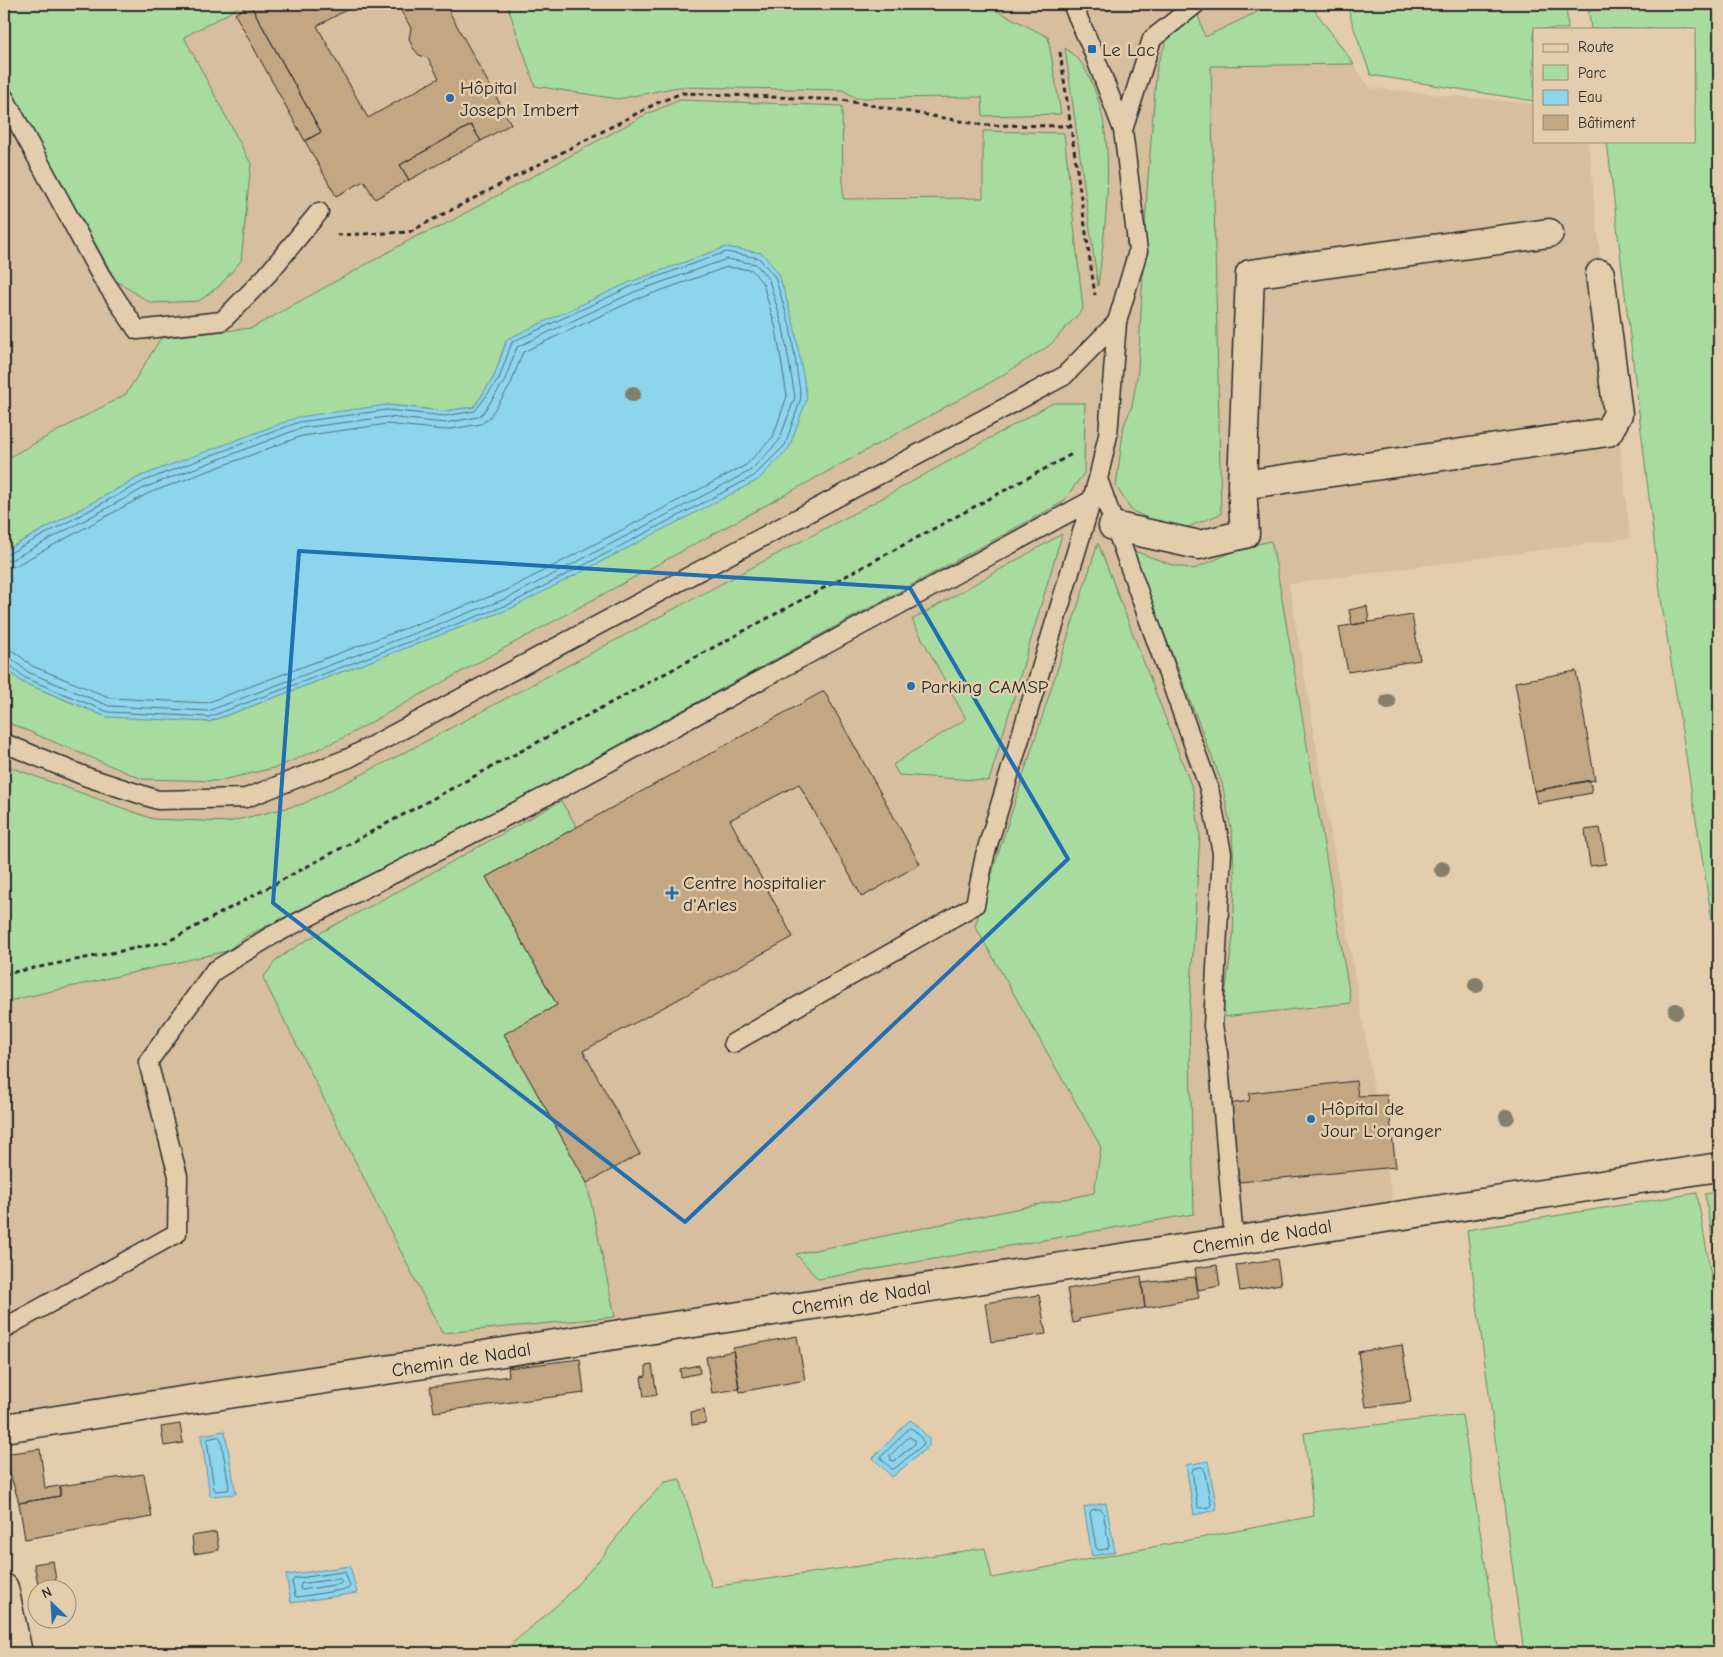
<svg xmlns="http://www.w3.org/2000/svg" width="1723" height="1657" font-family="'Comic Neue',sans-serif">
	<rect width="100%" height="100%" fill="#e3cdad"/>
	<filter id="ink" filterUnits="userSpaceOnUse"><feTurbulence type="fractalNoise" baseFrequency=".02" numOctaves="2"/><feDisplacementMap in="SourceGraphic" scale="10" xChannelSelector="R" yChannelSelector="G"/><feConvolveMatrix kernelMatrix="1 2 1 2 8 2 1 2 1" color-interpolation-filters="sRGB"/></filter>
	<g filter="url(#ink)">
		<path fill="#d6be9e" d="M4,4h1307l59,84 164,16v37h54l42,397 -341,46 104,619 -987,155 -402,53z"/>
		<path fill="#a7dc9e" stroke="#698464" d="M4,4h237l-12,9 -45,24 67,127 -10,97 -22,25 -20,15 -48,2 -35,-22 -112,-202z
			M507,4l338,1 2,-1h137l64,33 13,77 -78,2 -1,-19 -126,1 -13,-8 -165,-3 -60,12 -83,-13z
			M1274,4h36l44,60 -143,2 10,448 -36,14 -26,-4 -28,-14 -15,-24 8,-61 8,-19 6,-35 9,-180 10,-126 10,-25 31,-25 7,22z
			M1347,4h219l2,25h-34v72l-163,-26 -17,-46z
			M1588,4h131v960l-58,-365 -54,-458h87v-112h-103z
			M1065,48c6,5 13,10 17,16 39,63 24,152 16,222z
			M680,100l162,6 1,93 140,-1v-67l81,2 19,176 -33,36 -57,36 -534,292 -118,66 -63,28 -60,14 -76,-2 -138,-58v-54l18,15 80,33 107,7 307,-116 -9,-267 -13,38 -20,30 -30,4 -57,-6 -246,71 -137,75v-91l122,-66 35,-56 91,-10 165,-92 23,-9 205,-112z
			M1053,403h32l-1,70 -21,29 -543,297 -273,137 -20,15 -223,51v-237l149,54 75,3 75,-18 95,-48 490,-261z
			M1062,534l-73,247 -90,-6 -6,-10 19,-13 54,-33 -54,-99z
			M1271,541l6,29 74,433 -129,14 11,-80 2,-56 -3,-47 -10,-51 -90,-233 40,15 22,4 50,-22z
			M1098,543l95,247 7,44 -11,186 5,194 -376,65 -22,-25 298,-61 7,-46 -126,-221z
			M561,801l16,26 -91,50 71,128 30,178 28,134 -173,16 -179,-355 14,-19 30,-19 110,-59z
			M1719,1192v87l-14,-85z
			M1697,1193l22,130v330h-195l-57,-423z
			M1462,1415l37,238h-998l62,-53 41,-45 28,-39 33,-34 15,-3 32,108 273,-39 7,30 322,-62 -10,-83z"/>
		<path fill="#8cd5ed" stroke="#65919f" d="M726,247l36,6 17,21 15,51 13,73 -18,50 -31,32 -246,128 -303,114 -102,-5 -85,-35 -18,-15v-116l137,-75 157,-59 89,-12 57,6 30,-4 20,-30 13,-38 123,-57z
			M910,1420l6,4 13,15v7l-37,31 -19,-19z
			M225,1431l11,63 -26,2 -9,-61z
			M1208,1461l9,49 -23,5 -8,-50z
			M1106,1503l9,49 -23,4 -8,-49z
			M350,1566l7,27 -66,10 -5,-28z"/>
		<g fill="none" stroke-linecap="round" stroke-linejoin="round">
			<path stroke="#526f79" stroke-width="1" d="M4,555l4,-1 136,-73 155,-59 88,-12 58,6 30,-5 24,-32 13,-37 120,-56 94,-34 33,6 16,19 15,49 11,72 -16,47 -31,31 -244,128 -301,113 -101,-5 -83,-34 -16,-14 -5,-1
				M4,561l7,-1 135,-73 155,-59 86,-11 58,6 33,-6 5,-4 21,-31 13,-35 117,-55 93,-33 29,5 13,16 14,47 12,70 -16,44 -29,30 -242,127 -300,113 -99,-5 -81,-34 -16,-13 -8,-2
				M4,568l11,-2 134,-73 153,-57 85,-12 58,6 36,-6 8,-6 21,-32 13,-34 114,-53 90,-32 25,3 11,14 13,45 11,67 -14,41 -27,28 -241,126 -299,112 -95,-5 -79,-32 -17,-14 -11,-3
				M910,1428c5,1 13,11 14,16l-30,25h-2l-11,-10v-2z
				M219,1437l2,2 8,48 -1,3 -12,1 -2,-2 -7,-48 1,-2z
				M909,1437l6,3v4l-21,17 -3,-1 -1,-4z
				M1202,1467l2,2 7,36 -2,2 -9,1 -2,-1 -6,-36 1,-2z
				M1100,1509l3,2 6,35 -2,3 -9,1 -2,-2 -6,-35 2,-3z
				M345,1572l5,14 -2,3 -50,8 -3,-1 -3,-14 2,-3z
				M340,1579l2,3 -2,2 -38,6 -2,-2 1,-4z"/>
		</g>
		<path fill="#c3a682" stroke="#2b2b2b" d="M250,4h107l-40,22 51,92 71,-40 -11,-20 -9,-3 -6,-7 -4,-9 2,-11 -14,-24h48l66,120 -30,17 -10,-16 -71,40 9,15 -34,19 -11,-18 -28,15 -31,-55 16,-9z
			M250,4l71,128 -16,9 -70,-127z
			M471,125l10,16 -72,39 -9,-15z
			M1367,606l2,16 -17,3 -3,-15z
			M1412,615l8,45 -72,12 -9,-45z
			M1576,671l19,109 -61,11 -19,-109z
			M824,691l96,173 -58,33 -63,-113 -69,36 63,117 -210,114 57,103 -53,29 -83,-149 53,-29 -71,-128z
			M1590,780l2,13 -55,10 -3,-12z
			M1600,828l6,36 -16,2 -5,-36z
			M1356,1081l2,15 29,-1 9,72 -157,15 -10,-78 20,-3 1,-8z
			M1277,1259l4,25 -41,7 -4,-26z
			M1217,1265l3,21 -22,4 -3,-22z
			M1141,1276l4,32 -66,11v3l-6,1 -6,-34z
			M1195,1277l4,21 -54,10 -3,-25z
			M1039,1295l7,39 -55,8 -6,-39z
			M797,1336l8,44 -65,12 -7,-44z
			M1402,1345l9,57 -45,5 -8,-55z
			M733,1351l6,38 -27,4 -6,-36z
			M580,1359l4,34 -150,19 -4,-25 79,-11 -1,-8z
			M652,1365l5,30 -13,2 -3,-20 5,-1v-10z
			M699,1365l1,8 -19,4 -1,-8z
			M704,1410l2,13 -14,2 -1,-13z
			M180,1424l3,19 -19,3 -3,-19z
			M40,1449l5,39 15,-2v10l-41,7 -15,-49z
			M144,1474l8,43 -127,22 -6,-36 41,-7v-10z
			M216,1532l3,18 -25,4 -2,-18z
			M53,1561l3,19 -18,4 -4,-20z"/>
		<g fill="none" stroke-linecap="round" stroke-linejoin="round">
			<g stroke="#2b2b2b" stroke-width="21">
				<path id="service" d="M4,97l97,179 36,54 85,-9 45,-46 52,-63
					M1123,130l29,-91 44,-35
					M1098,479l111,309 13,65 -9,173 5,27 16,187
					M4,743l83,34 71,23 88,-2 103,-40 715,-382 53,-54 21,-71 -15,-121 -31,-81 -20,-45
					M733,1043l242,-138 10,-50 113,-376 10,-44 9,-113
					M4,1331l4,-5 169,-93 1,-57 -30,-114 66,-91 57,-35 285,-145 536,-291"/>
			</g>
			<g stroke="#2b2b2b" stroke-width="31">
				<path id="minor" d="M1242,485l8,-211 299,-41
					M1113,526l86,19 46,-11 -3,-49 366,-53 10,-18 -18,-140
					M4,1428l1715,-261
					M4,1588l14,65"/>
			</g>
			<path stroke="#2b2b2b" stroke-width="3" stroke-dasharray="5 4" stroke-linecap="butt" d="M1106,9l16,-5
				M1060,52l35,243
				M337,235l72,-3 248,-129 25,-10 160,7 141,25 88,1
				M4,974l163,-32 907,-489"/>
			<use href="#service" stroke="#e3cdad" stroke-width="18"/>
			<use href="#minor" stroke="#e3cdad" stroke-width="28"/>
		</g>
		<g fill="#847e6c">
			<circle cx="633" cy="394" r="8"/>
			<circle cx="1388" cy="702" r="8"/>
			<circle cx="1442" cy="869" r="8"/>
			<circle cx="1476" cy="985" r="8"/>
			<circle cx="1676" cy="1011" r="8"/>
			<circle cx="1507" cy="1117" r="8"/>
		</g>
	</g>
	<path fill="none" stroke="#1f6fb2" stroke-width="4" stroke-linejoin="round" d="M299,551l611,37 158,271 -383,363 -412,-319z"/>
	<g fill="#1f6fb2" stroke="#e3cdad" stroke-width="2">
		<rect x="1087" y="44" width="10" height="10" rx="2.5"/>
		<circle cx="450" cy="98" r="5"/>
		<circle cx="911" cy="686" r="5"/>
		<path d="M669.5 885.5h5v5h5v5h-5v5h-5v-5h-5v-5h5z"/>
		<circle cx="1311" cy="1119" r="5"/>
	</g>
	<g text-anchor="middle" stroke-width="5" stroke-linejoin="round" paint-order="stroke">
		<g font-size="19" fill="#2b2b2b" stroke="#e3cdad" text-anchor="start">
			<text x="1102" y="56">Le Lac</text>
			<text x="460" y="94">Hôpital<tspan x="460" dy="22">Joseph Imbert</tspan></text>
			<text x="921" y="693">Parking CAMSP</text>
			<text x="683" y="889">Centre hospitalier<tspan x="683" dy="22">d'Arles</tspan></text>
			<text x="1321" y="1115">Hôpital de<tspan x="1321" dy="22">Jour L'oranger</tspan></text>
		</g>
		<g font-size="19" fill="#2b2b2b" stroke="#e3cdad">
			<text transform="translate(1262 1236) rotate(-9)" y="7">Chemin de Nadal</text>
			<text transform="translate(861 1297) rotate(-9)" y="7">Chemin de Nadal</text>
			<text transform="translate(461 1359) rotate(-9)" y="7">Chemin de Nadal</text>
		</g>
	</g>
	<rect width="1723" height="1657" fill="none" stroke="#e3cdad" stroke-width="20"/>
	<rect x="10" y="10" width="1703" height="1637" fill="none" stroke="#2b2b2b" stroke-width="2" filter="url(#ink)"/>
	<rect x="1533" y="28" width="162" height="115" fill="#e3cdad" stroke="#998c79"/>
	<rect x="1543" y="44" width="25" height="8" fill="#e3cdad" stroke="#998c79"/>
	<text x="1578" y="52" font-size="15" fill="#2b2b2b">Route</text>
	<rect x="1543" y="65" width="25" height="15" fill="#a7dc9e" stroke="#998c79"/>
	<text x="1578" y="78" font-size="15" fill="#2b2b2b">Parc</text>
	<rect x="1543" y="90" width="25" height="15" fill="#8cd5ed" stroke="#998c79"/>
	<text x="1578" y="102" font-size="15" fill="#2b2b2b">Eau</text>
	<rect x="1543" y="115" width="25" height="15" fill="#c3a682" stroke="#998c79"/>
	<text x="1578" y="128" font-size="15" fill="#2b2b2b">Bâtiment</text>
	<g transform="translate(52 1604) rotate(335)"><circle r="24" fill="#e3cdad" stroke="#998c79"/>
	<path d="M0-4L9 19L0 12L-9 19Z" fill="#1f6fb2"/>
	<text y="-8" font-size="14" font-weight="bold" text-anchor="middle" fill="#2b2b2b">N</text>
	</g>
</svg>
